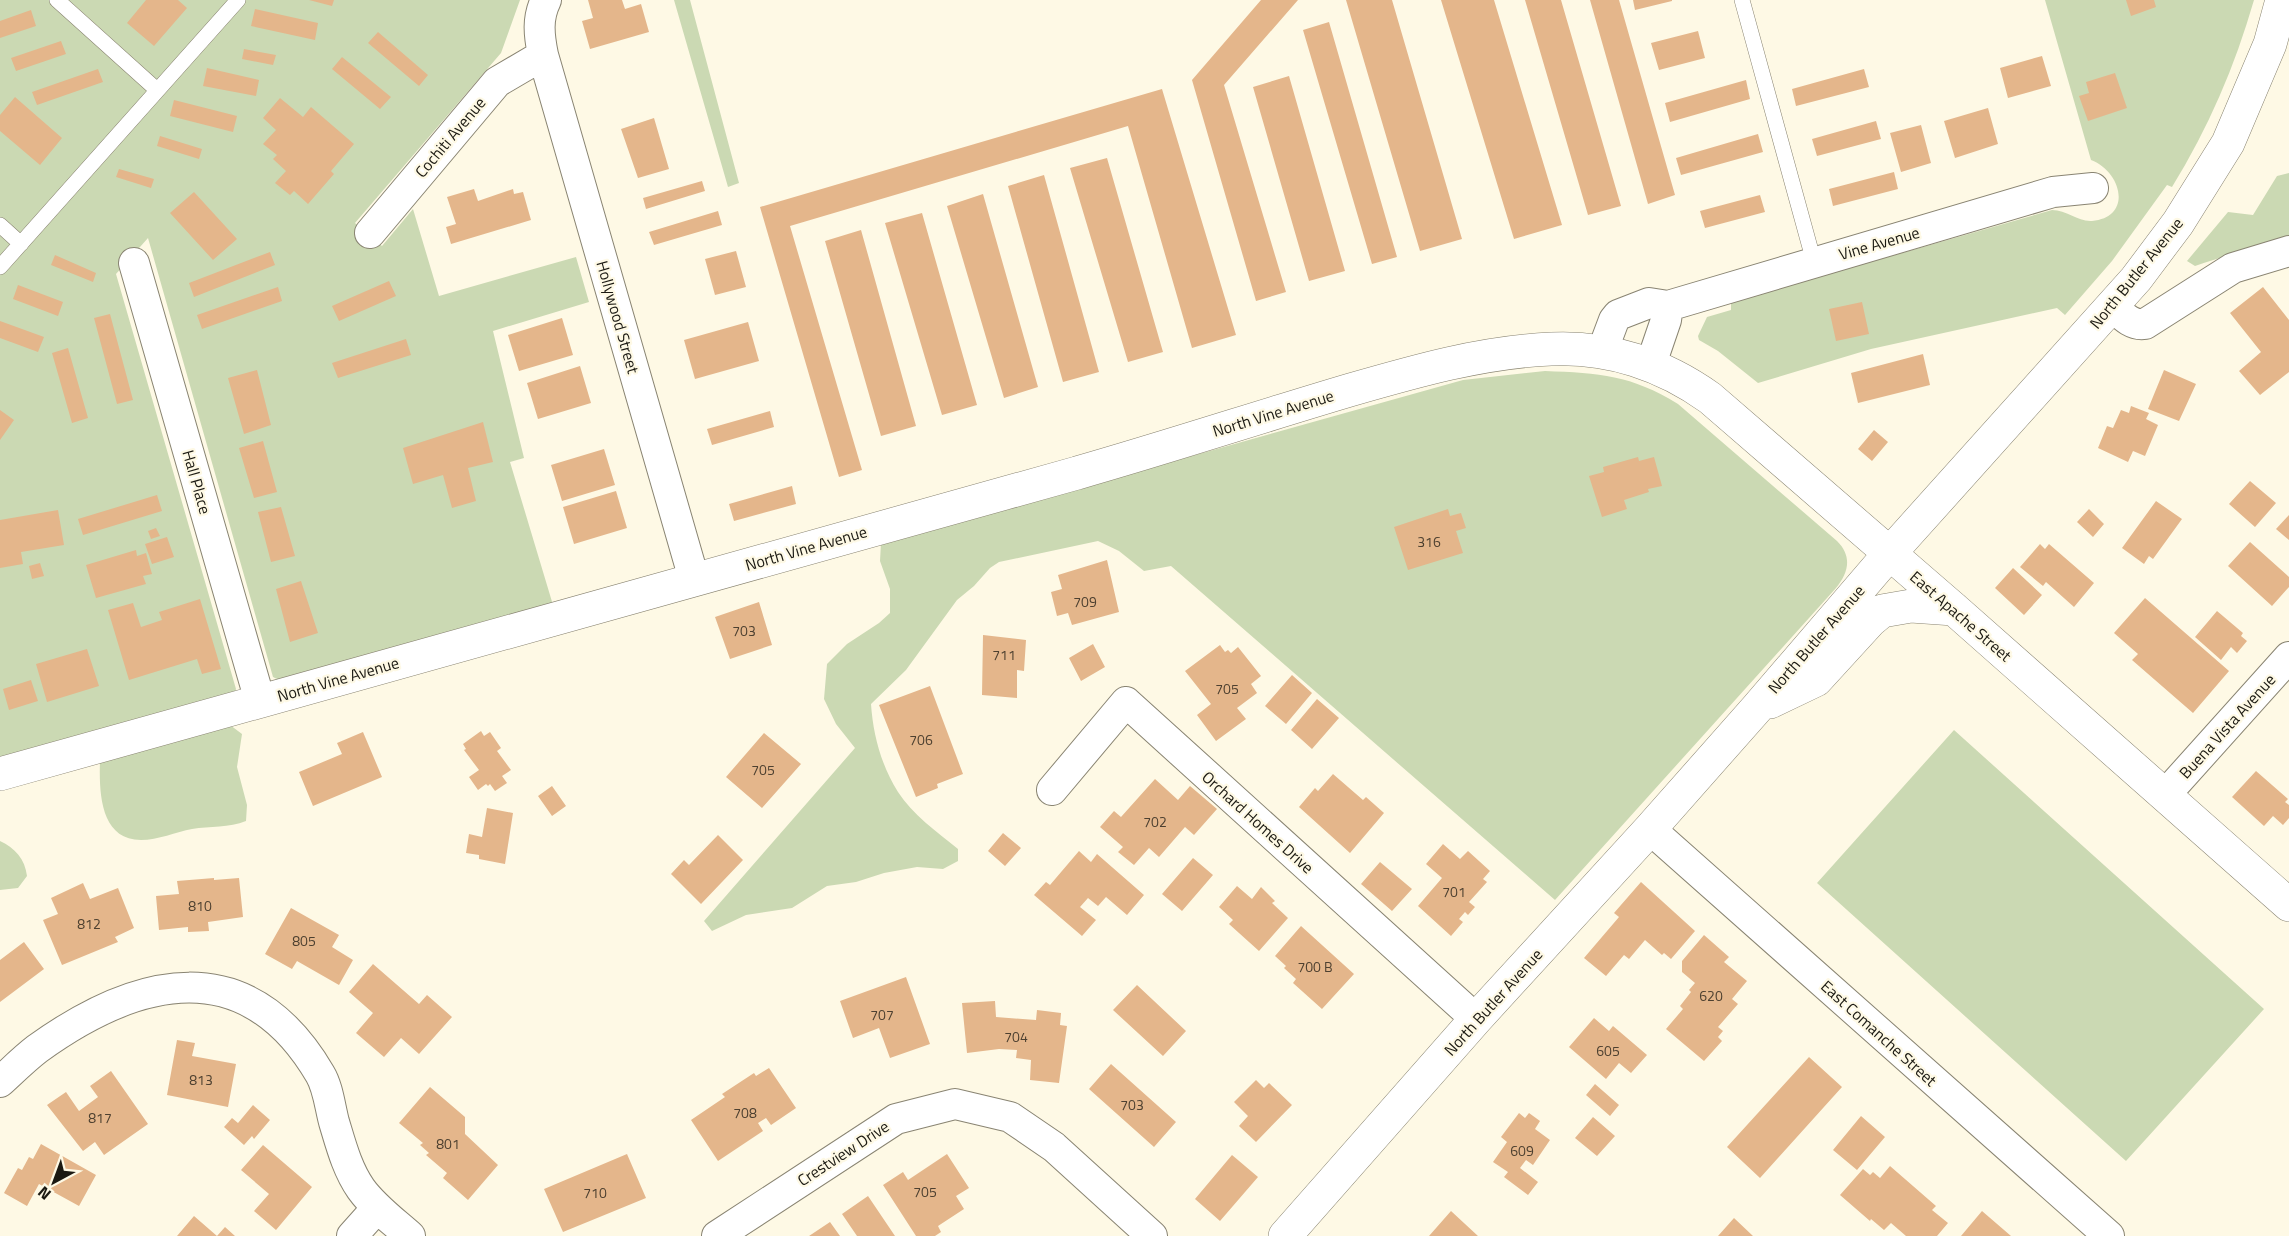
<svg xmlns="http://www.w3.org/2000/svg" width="2289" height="1236" font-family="'Titillium Web',sans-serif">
	<rect width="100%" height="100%" fill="#fef9e5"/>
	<path fill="#cbd9b3" d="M0,0h520l-19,53 -146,170 27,23 31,-37 26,87 137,-39 13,45 -96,29 31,127 -14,4 43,143 -274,75 -6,-3 -125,-439 -32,36 120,415 -1,3 -235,66z
		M674,0h16l49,183 -11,4z
		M2045,0h209c-19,66 -46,129 -82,187l-5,-2 -55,76 -47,54 -8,-7 -186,41 -113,34 -40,-32 -19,-11 -1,-4 9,-19 24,-7v-8l321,-92c15,0 26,12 40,11 41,-4 30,-49 -1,-61z
		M2289,173v64c-31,11 -63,18 -94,29l-8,-5 41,-49 25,3 24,-39z
		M1545,371c55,2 86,4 133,33l159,137c16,16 11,32 -1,47l-281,312 -384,-334 -27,5 -25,-20 -21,-10 -99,21 -9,6 -16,18 -17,14 -51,70 -35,34c2,30 10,61 27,88 14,22 39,40 60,57v12l-15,8 -26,-2 -33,6 -28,9 -29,4 -35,22 -46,7 -34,16 -8,-10 151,-173 -19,-24 -12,-25 3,-35 20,-20 32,-21 11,-10v-24l-10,-28 1,-18 582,-163z
		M230,725l12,9 -5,33 10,38 -1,16c-17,7 -36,5 -54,8 -16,3 -34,11 -51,11 -41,0 -42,-48 -41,-79z
		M1954,730l310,279 -138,152 -309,-278z
		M0,841c15,7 25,18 27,35l-9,12 -18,2z"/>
	<path fill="#e4b68b" d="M146,0h32l9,8 -33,38 -27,-23z
		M309,0h25l-2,6z
		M588,0h34l3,9 16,-5 8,28 -59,17 -8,-28 11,-3z
		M1261,0h37l-74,85 62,207 -30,9 -64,-221z
		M1346,0h46l70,239 -42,12z
		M1441,0h53l68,225 -48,14z
		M1525,0h36l60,206 -33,9z
		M1590,0h29l56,195 -27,9z
		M1633,0h39v1l-37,9z
		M2126,0h28l2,7 -25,9z
		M255,9l63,14 -3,17 -64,-14z
		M31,10l5,16 -36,12v-17z
		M1329,22l68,235 -25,7 -69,-234z
		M1698,31l7,27 -46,12 -8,-27z
		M378,32l50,43 -9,11 -51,-43z
		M61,41l5,13 -50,17 -5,-13z
		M244,49l32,6 -3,10 -31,-6z
		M2042,56l9,30 -43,12 -8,-30z
		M342,57l49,40 -11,12 -48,-40z
		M207,68l52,12 -3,16 -53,-10z
		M98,69l5,13 -66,23 -5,-13z
		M1864,69l5,18 -73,19 -4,-17z
		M2115,73l12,35 -39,13 -9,-25 10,-3 -3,-11z
		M1289,76l56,195 -36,10 -56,-194z
		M1746,80l4,19 -80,23 -5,-19z
		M1162,89l74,246 -44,13 -64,-222 -338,100 72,244 -23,7 -79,-270z
		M15,97l47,41 -22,27 -40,-34v-16z
		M280,98l23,19 8,-10 43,37 -23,27 3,3 -26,30 -14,-13 -4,4 -15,-12 11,-12 -13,-12 4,-4 -14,-11 13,-14 -13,-12z
		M174,100l63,16 -4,16 -63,-16z
		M1988,108l10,36 -43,14 -11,-37z
		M654,118l15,51 -31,9 -17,-49z
		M1876,121l5,18 -64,17 -5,-17z
		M1921,125l10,38 -30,9 -11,-39z
		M1758,134l5,18 -82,23 -5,-17z
		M160,136l42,13 -3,10 -42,-13z
		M1107,158l56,194 -35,10 -58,-194z
		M119,169l35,10 -3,9 -35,-11z
		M1894,172l4,17 -65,17 -4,-17z
		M1044,175l55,197 -36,10 -55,-196z
		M702,181l3,10 -59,18 -3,-11z
		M474,189l4,12 35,-12 1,5 9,-2 8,28 -80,24 -5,-17 10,-3 -9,-27z
		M194,192l43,47 -24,21 -43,-47z
		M983,194l55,193 -34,11 -57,-192z
		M1760,195l5,17 -60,16 -5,-17z
		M718,211l4,14 -68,20 -5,-13z
		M922,213l55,192 -35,10 -57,-192z
		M861,230l55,196 -35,10 -56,-195z
		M736,251l10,36 -31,8 -10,-36z
		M270,252l5,13 -81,32 -5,-14z
		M55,255l41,18 -3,9 -42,-17z
		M389,281l7,15 -57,25 -7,-15z
		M18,285l45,17 -5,14 -45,-17z
		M278,287l4,14 -80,28 -5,-14z
		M2263,287l26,33v52l-29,23 -21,-24 22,-19 -31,-39z
		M1862,302l7,32 -33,7 -7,-32z
		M110,314l23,86 -16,4 -23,-86z
		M562,318l11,37 -54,16 -11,-36z
		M0,321l44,16 -6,15 -38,-14z
		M748,322l11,39 -64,18 -11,-39z
		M406,339l5,16 -73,23 -6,-15z
		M68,348l20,70 -16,5 -20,-70z
		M1923,354l7,31 -72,18 -7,-30z
		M580,366l11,37 -53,16 -11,-36z
		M257,370l14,55 -27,9 -16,-56z
		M2164,370l32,14 -17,37 -31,-12z
		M2131,406l18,7 -3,6 12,6 -13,31 -12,-5 -5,11 -30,-14 9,-22 6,2 8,-18 8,3z
		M0,410l14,10 -14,20z
		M770,411l4,16 -62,18 -5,-16z
		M483,422l10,40 -25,6 8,33 -24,7 -9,-33 -30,9 -10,-36z
		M1874,430l14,12 -16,19 -14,-12z
		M263,441l14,51 -23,6 -15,-50z
		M604,449l11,36 -53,16 -11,-36z
		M1638,457l1,4 15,-4 8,29 -14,3 1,3 -25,8 3,9 -25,8 -13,-41 15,-4 -1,-5z
		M2250,481l26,22 -21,24 -26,-23z
		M792,486l4,18 -62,17 -5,-17z
		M616,491l11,37 -53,16 -11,-37z
		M157,495l5,16 -79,24 -5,-16z
		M2156,501l26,18 -29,40 -4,-3 -5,8 -22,-16z
		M281,507l14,49 -24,6 -13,-50z
		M1448,509l2,7 11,-3 5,15 -10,3 7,22 -55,17 -14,-43z
		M2089,509l15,15 -11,13 -16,-15z
		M58,510l6,35 -43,7 2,12 -23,4v-48z
		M2289,515v25l-13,-11z
		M156,528l4,8 -9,3 -3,-8z
		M167,537l7,20 -22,7 -7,-20z
		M2250,542l39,35v10l-17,19 -44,-40z
		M2040,544l5,5 4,-5 45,39 -20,24 -28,-25 -3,4 -23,-19z
		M136,550l1,6 9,-3 6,21 -9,2 3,8 -50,14 -10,-33z
		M1107,560l12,52 -47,13 -4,-12 -11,3 -6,-24 11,-3 -4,-14z
		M40,563l4,13 -12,3 -3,-13z
		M2013,568l29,27 -18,20 -29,-27z
		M301,581l17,52 -28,9 -14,-53z
		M2145,598l84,73 -36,42 -61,-53 6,-6 -24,-21z
		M200,599l21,70 -19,5 -5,-15 -68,21 -21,-70 25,-7 8,24 21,-7 -3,-8z
		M759,602l13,43 -42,14 -15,-42z
		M2217,611l26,22 -2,3 6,5 -10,12 -6,-6 -10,13 -26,-23z
		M983,635l43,5 -2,31 -7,-1v28l-35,-3z
		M1093,644l12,23 -24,14 -12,-23z
		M1220,645l5,7 3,-2 3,3 7,-6 23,29 -10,8 6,9 -20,15 9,11 -30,22 -19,-26 14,-11 -26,-33z
		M87,649l12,37 -52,16 -11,-38z
		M1292,675l20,18 -26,31 -21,-18z
		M31,680l7,21 -29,9 -6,-21z
		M930,686l33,88 -26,10 1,4 -22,9 -37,-92z
		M1317,699l22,19 -27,31 -21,-19z
		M481,731l3,5 6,-4 11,16 -4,3 14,19 -9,6 5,7 -12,8 -5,-7 -2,2 -2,-2 -8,6 -9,-13 10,-7 -15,-20 2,-1 -3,-5z
		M363,732l19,45 -69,29 -14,-34 43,-18 -5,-11z
		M764,733l37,31 -39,44 -36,-31z
		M2256,771l32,28 -3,3 4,3v13l-6,7 -10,-9 -9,10 -32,-29z
		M1333,774l30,26 3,-3 18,16 -34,40 -51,-46 16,-19 3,3z
		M1155,779l23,21 12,-14 27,23 -23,26 -9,-8 -26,30 -10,-9 -15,17 -16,-13 5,-5 -23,-20 14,-16 7,6z
		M552,786l14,20 -14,10 -14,-20z
		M487,808l26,5 -8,51 -26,-5v-4l-13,-2 3,-19 13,3z
		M1003,833l18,15 -16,18 -17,-15z
		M718,835l25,25 -42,44 -30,-30 13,-14 5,5z
		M1443,844l17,15 8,-8 22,20 -7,8 4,3 -18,20 6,5 -7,8 -3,-3 -6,7 4,3 -12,14 -33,-30 24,-28 -16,-14z
		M1079,851l12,11 6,-8 47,41 -17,20 -21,-18 -8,9 -10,-8 -8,9 16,13 -14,16 -48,-41 12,-13 4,3z
		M1193,858l20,17 -31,36 -20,-17z
		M1380,862l32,27 -20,22 -31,-27z
		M214,878v2l25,-2 4,39 -35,5 1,9 -21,1v-5l-29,3 -3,-34 23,-2 -2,-13z
		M1641,882l54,49 -24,28 -7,-6 -2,2 -17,-15 -16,19 -5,-4 -18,21 -22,-18 35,-41 -5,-4z
		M83,883l7,16 28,-11 16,40 -19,9 3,5 -56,23 -19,-45 15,-6 -7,-16z
		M1237,886l15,13 9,-12 14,14 -3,2 16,15 -29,33 -30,-27 4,-4 -14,-13z
		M291,908l48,27 -7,12 21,13 -14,25 -42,-24 -5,8 -27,-15z
		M1301,926l53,48 -32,35 -29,-26 3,-4 -12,-11 2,-2 -11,-10z
		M1704,935l25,22 -5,5 23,19 -15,18 6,5 -20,23 5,4 -5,6 4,4 -18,20 -38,-32 17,-20 -3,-3 11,-14 -2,-2 6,-7 -13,-11v-11z
		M24,942l20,27 -44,33v-42z
		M373,964l46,40 8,-9 25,22 -33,37 -18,-16 -17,19 -28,-24 17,-20 -24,-21z
		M906,977l24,67 -40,14 -11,-30 -26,10 -13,-37z
		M1137,985l49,46 -23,25 -50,-46z
		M995,1001l1,16 40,3 1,-10 24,3 -1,12 7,1 -8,57 -29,-3 1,-20 -15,-2 1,-8 -18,-1 -32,4 -5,-50z
		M1594,1018l15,13 4,-5 34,29 -16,18 -12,-10 -13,16 -37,-32z
		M177,1040l18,3 -3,13 44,8 -8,43 -61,-12z
		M1809,1057l33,30 -82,91 -33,-31z
		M1111,1064l65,58 -22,25 -65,-58z
		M769,1068l27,40 -25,17 -5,-7 -8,5 5,8 -45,30 -27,-41 34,-23 -3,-3 32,-21 2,3z
		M111,1071l37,53 -44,31 -9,-13 -12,9 -36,-46 19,-13 13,19 19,-14 -8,-11z
		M1256,1080l8,8 5,-5 23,22 -36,37 -17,-16 9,-10 -14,-14z
		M1595,1084l24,21 -9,11 -24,-21z
		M430,1087l35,30v17l33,31 -30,35 -25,-22 4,-5 -21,-18 3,-2 -9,-8 3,-2 -24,-20z
		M253,1105l17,15 -16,19 -2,-3 -8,9 -20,-18 8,-9 6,5z
		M1519,1113l6,5 4,-5 11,8 -5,8 15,11 -17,25 -7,-5 -6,8 18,14 -10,13 -24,-18 4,-5 -15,-10 14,-20 -6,-5z
		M1861,1116l24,21 -28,33 -24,-20z
		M1593,1117l22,19 -18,20 -22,-18z
		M41,1144l55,31 -17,31 -40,-22 -12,22 -23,-13 14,-25 4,2 7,-13 4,2z
		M263,1145l49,42 -36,43 -22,-19 15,-17 -28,-24z
		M627,1154l19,44 -83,34 -19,-43z
		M947,1154l22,34 -13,8 8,13 -26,17 3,6 -6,4h-19l-33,-51 20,-13 5,8z
		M1232,1155l26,22 -38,44 -25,-22z
		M1890,1166l46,40 -4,4 16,13 -11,13h-31l-15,-13 -7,7 -13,-11 -1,2 -30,-26 23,-26 7,6 3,-3 7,6z
		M868,1196l27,40h-38l-15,-22z
		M1451,1211l27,25h-49z
		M1982,1211l29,25h-50z
		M194,1216l23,20 8,-9 10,9h-58z
		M1734,1218l19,18h-35z
		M830,1222l10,14h-31z"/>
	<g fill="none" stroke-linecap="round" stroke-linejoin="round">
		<g stroke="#898472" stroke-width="16">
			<path id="lane" d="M57,0l100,90
				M1742,0l72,262
				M0,225l21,19
				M0,267l238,-267"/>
		</g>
		<g stroke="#898472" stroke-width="32">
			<path id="street" d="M546,0c-9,18 -7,35 -3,55l151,524
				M370,233l127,-151 46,-27
				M134,263l126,438
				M2112,306c10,9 19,20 33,18l88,-56 56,-17
				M1602,352l12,-32 4,-5 31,-12 19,3 385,-114 40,-4
				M1651,364l15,-44 2,-14
				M1052,790l74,-88 350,317
				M2165,795l124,-138
				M1650,829l459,407
				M0,1082c12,-11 24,-23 37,-33 101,-73 210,-99 283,25 8,13 10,33 14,48 7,23 13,47 27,67 13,18 32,32 49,47
				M352,1236l25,-28
				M717,1236l179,-117 59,-15 55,13 44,30 98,89"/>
		</g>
		<g stroke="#898472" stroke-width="34">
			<path id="secondary" d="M1770,702l46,-22 54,-59 12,-10 29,-5 43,3
				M0,774c359,-101 718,-201 1077,-301 91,-26 182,-56 273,-83 66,-19 132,-38 201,-41 58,-3 113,16 159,49l244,211 335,296
				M1285,1236l191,-217 174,-190 107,-121 133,-155 246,-274 42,-56 50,-80 42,-99 12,-44"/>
		</g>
		<use href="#lane" stroke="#fff" stroke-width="15"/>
		<use href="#street" stroke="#fff" stroke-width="30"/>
		<use href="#secondary" stroke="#fff" stroke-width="33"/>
	</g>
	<g text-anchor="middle" stroke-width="4.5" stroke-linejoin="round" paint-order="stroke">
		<g font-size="14" fill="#4d4030">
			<text x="1429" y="547">316</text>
			<text x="1085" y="607">709</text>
			<text x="744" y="636">703</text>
			<text x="1004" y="660">711</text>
			<text x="1227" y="694">705</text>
			<text x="921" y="745">706</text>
			<text x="763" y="775">705</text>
			<text x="1155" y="827">702</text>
			<text x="1454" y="897">701</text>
			<text x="200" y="911">810</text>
			<text x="89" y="929">812</text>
			<text x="304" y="946">805</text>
			<text x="1315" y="972">700 B</text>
			<text x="1711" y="1001">620</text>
			<text x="882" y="1020">707</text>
			<text x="1016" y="1042">704</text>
			<text x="1608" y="1056">605</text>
			<text x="201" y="1085">813</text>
			<text x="1132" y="1110">703</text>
			<text x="745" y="1118">708</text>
			<text x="100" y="1123">817</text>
			<text x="448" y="1149">801</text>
			<text x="1522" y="1156">609</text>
			<text x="925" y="1197">705</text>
			<text x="595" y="1198">710</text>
		</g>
		<g font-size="16" fill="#1b1912" stroke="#fef9e5">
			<text transform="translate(450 137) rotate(-50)" y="6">Cochiti Avenue</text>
			<text transform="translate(1879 243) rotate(-16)" y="6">Vine Avenue</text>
			<text transform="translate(2136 273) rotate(-51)" y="6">North Butler Avenue</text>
			<text transform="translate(618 317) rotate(74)" y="6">Hollywood Street</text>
			<text transform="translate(1273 413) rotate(-17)" y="6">North Vine Avenue</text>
			<text transform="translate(197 482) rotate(74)" y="6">Hall Place</text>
			<text transform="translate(806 548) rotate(-16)" y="6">North Vine Avenue</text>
			<text transform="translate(1961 616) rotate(41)" y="6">East Apache Street</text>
			<text transform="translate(1816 639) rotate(-49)" y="6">North Butler Avenue</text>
			<text transform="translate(338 679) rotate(-16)" y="6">North Vine Avenue</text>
			<text transform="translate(2227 726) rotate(-48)" y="6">Buena Vista Avenue</text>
			<text transform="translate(1258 822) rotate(42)" y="6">Orchard Homes Drive</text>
			<text transform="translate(1493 1002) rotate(-48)" y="6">North Butler Avenue</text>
			<text transform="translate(1879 1033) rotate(42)" y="6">East Comanche Street</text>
			<text transform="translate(843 1153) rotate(-33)" y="6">Crestview Drive</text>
		</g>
	</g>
	<g transform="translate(54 1182) rotate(221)" stroke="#fef9e5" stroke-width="4.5" paint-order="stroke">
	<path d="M0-4.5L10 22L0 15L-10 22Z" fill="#1b1912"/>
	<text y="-9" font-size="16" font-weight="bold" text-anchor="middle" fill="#1b1912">N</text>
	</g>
</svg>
